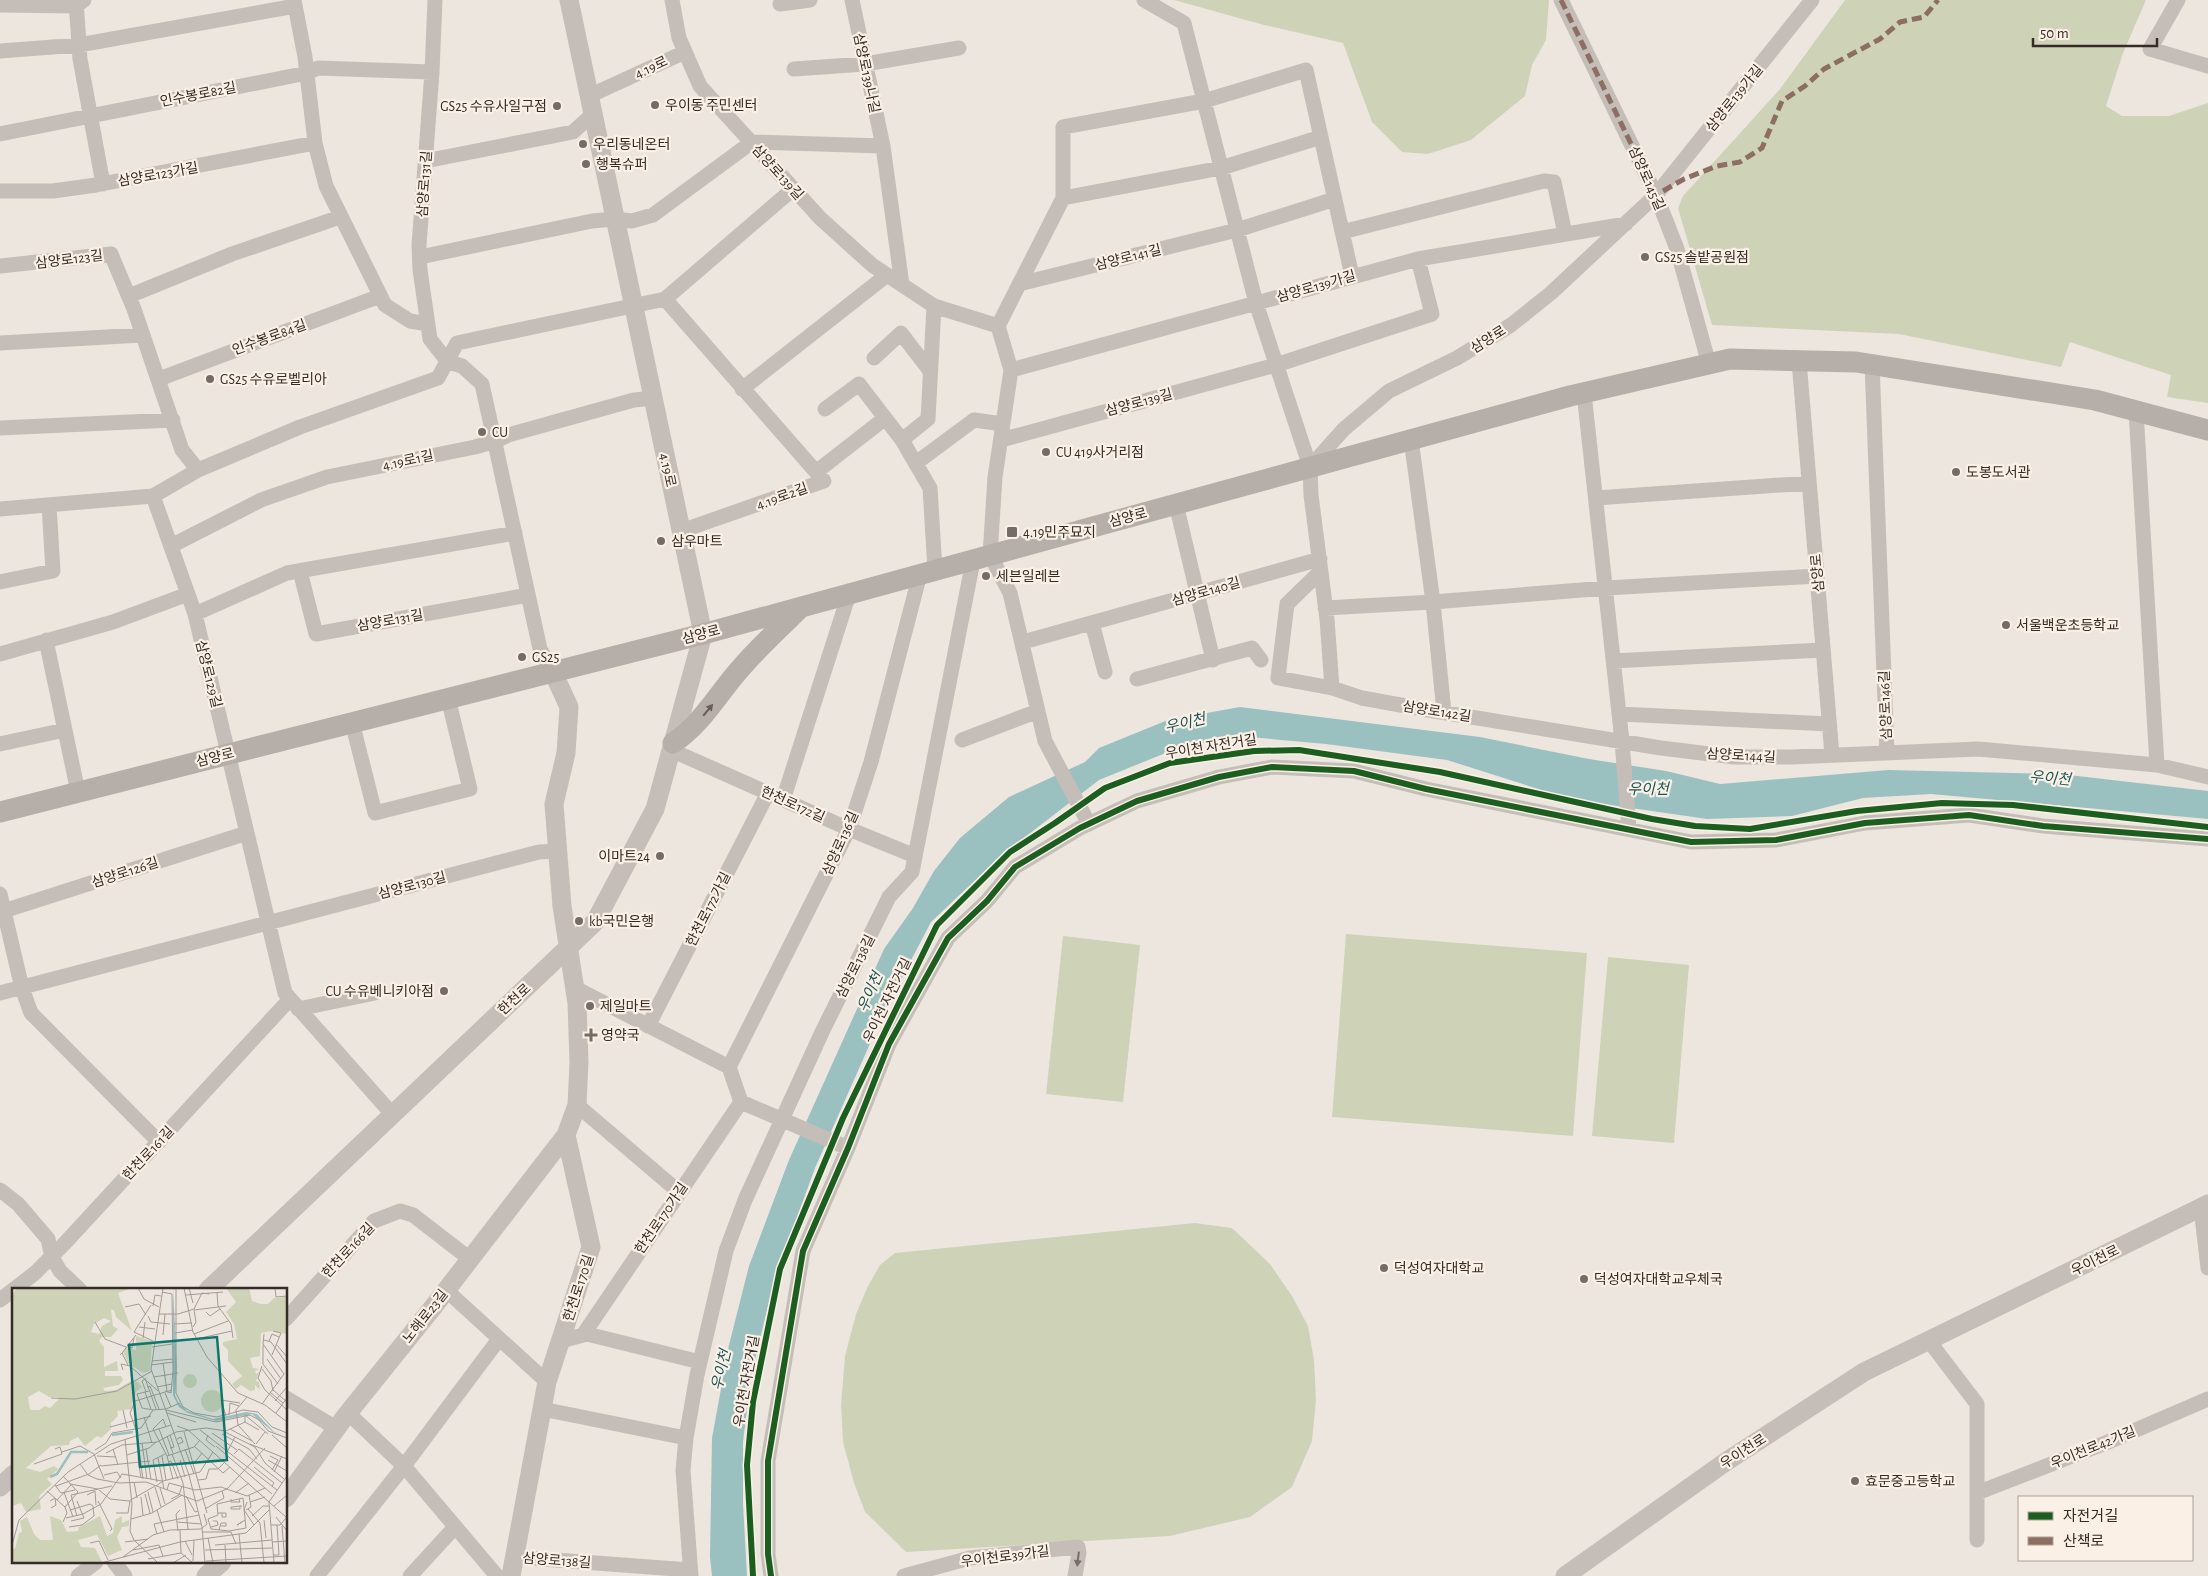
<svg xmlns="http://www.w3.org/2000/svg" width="2208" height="1576" font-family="'Alegreya Sans','Noto Sans KR',sans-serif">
	<rect width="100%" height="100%" fill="#ede6df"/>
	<path fill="#ced3b8" d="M1174,0h375l-3,40 -14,25 -7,31 -54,44 -43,14 -26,-2 -30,-30 -29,-79 -79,-18z
		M1845,0h301l-23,53 -17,53 16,10h47l39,-13v300l-41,-6 4,-22 -101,-33 -9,25 -162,-33 -187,-9 -34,-117 5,-12 97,-107z
		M1346,934l241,19 -14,183 -241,-19z
		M1063,936l77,9 -17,157 -77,-8z
		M1608,957l81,8 -15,178 -82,-7z
		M1195,1223l37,5 38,36 22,32 16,30 6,34 2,41 -4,40 -20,46 -42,30 -80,19 -264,16 -41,-40 -11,-29 -11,-41 -2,-37 4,-49 11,-42 12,-28 12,-21 15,-12z"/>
	<path fill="#9ac0c0" d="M1240,707l240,30 109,22 77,12 54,13 168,-14 172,4 148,17v28l-277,-25 -68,4 -71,18 -85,3 -117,-17 -39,-9 -104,-33 -121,-16 -88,-8 -65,14 -74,30 -96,74 -72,68 -47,90 -69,156 -40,109 -24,99 -8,66v62l4,72h-35l-2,-19 2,-119 17,-93 20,-79 40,-106 95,-211 29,-41 21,-37 26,-33 49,-41 76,-35 14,-14 69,-28z"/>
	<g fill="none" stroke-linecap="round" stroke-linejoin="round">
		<path stroke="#c5beb8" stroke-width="15" d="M76,0l4,59 23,125
			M294,0l11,57 10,86 11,43 59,119 25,16 18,3
			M435,0l-3,72 -13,173 1,25 10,69 18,23 14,4 20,18 58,265 13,23
			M672,0l7,38 21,48 120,132 52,47 62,41 64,20 13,44 -16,107 -5,78 20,38 35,148 44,83
			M852,0l31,146 19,139
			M1144,0l40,23 72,280 54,164 1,28 16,124 5,69
			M1561,0l95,195 21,54 32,115
			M2178,0l-28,49 58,17
			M780,4l30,-4
			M0,5l76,1 8,-6
			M0,51l79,-6 216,-39
			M794,69l71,-5 94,-16
			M589,96l96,-44
			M0,134l307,-61 11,-5 114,4
			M425,161l148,-29 20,-18
			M0,191h53l43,-6 219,-42
			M1063,198l158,-30 100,-31
			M1342,232l202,-51 10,1 11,52
			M420,257l172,-36 23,-2 17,2 21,-6 99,-73 131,4
			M0,266l111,-12 23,55 48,141 16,20
			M1019,284l218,-54 98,-31
			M129,296l103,-42 108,-37
			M665,299l128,-110
			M998,326l65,-128v-71l141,-26 102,-31 46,206
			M0,343l142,-8
			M874,358l27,-25 29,38
			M1799,361l33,394
			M1872,364l15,389
			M1011,370l407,-111 208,-35
			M159,379l221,-83
			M742,389l145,-114
			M1584,393l38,348 7,88
			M825,409l34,-25 43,56 28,48 5,82
			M2136,411l21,354
			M0,428l173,-8
			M1411,439l22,163 11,110
			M902,440l26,-21 6,-113
			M1001,440l275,-75 156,-51 -14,-55
			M916,463l58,-43 29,4
			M1310,467l34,-38 45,-38 68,-33 54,-33 40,-32 105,-98 156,-195
			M816,472l68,-53
			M153,496l42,118 90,379 107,121
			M1596,498l213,-15
			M1176,504l37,156
			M0,509l153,-13 45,-26 102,-43 138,-49 19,-35 208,-44 159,182 -143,50
			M171,546l90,-46 66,-23 148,-30 21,-6 12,-6 126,-35 19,-2
			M300,571l16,63 212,-39
			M1321,571l-34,33 -9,74 54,10 30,10 66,12 233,38 73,9h58l186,-8 179,16 51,12
			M0,582l53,-11 -4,-66
			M1325,608l108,-6 173,-14 211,-12
			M195,614l92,-41 228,-40
			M1092,623l13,49
			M46,640l32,152
			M1023,642l297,-83
			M0,654l113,-32 75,-28
			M1613,661l210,-11
			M1137,679l115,-31 9,12
			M1620,714l209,10
			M352,722l23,91 95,-24 -22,-91
			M962,740l76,-29
			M0,744l65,-14
			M671,750l178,79 66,27
			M783,800l66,-206
			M0,894l22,94 9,25 128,129
			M0,912l247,-79
			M575,988l154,79 12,35 107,46
			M0,993l539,-141 18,-1
			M298,1009l77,-16
			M648,1026l120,-233
			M729,1067l120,-238 22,-67 49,-188
			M577,1105l102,87
			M0,1190l18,14 30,35 4,18 8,14 20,19
			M2201,1208l7,60
			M446,1290l101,92
			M0,1300l35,-27 30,-30 225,-244
			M286,1319l88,-98 26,-10 13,4 57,44
			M583,1335l158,-233
			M561,1341l26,-7 113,28
			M1929,1341l48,63v136
			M286,1398l50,30
			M542,1409l144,29
			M348,1413l56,53 93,110
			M1977,1493l131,-51 100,-43
			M515,1557l175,13
			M114,1562l11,14
			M78,1576l18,-14
			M317,1576l87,-110 95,-127
			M410,1576l45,-49
			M691,1576l-8,-106 3,-32 11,-63 29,-124 19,-51 78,-170 66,-133 23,-25 61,-311
			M771,1576l-3,-22v-93l35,-210 45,-103 41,-104 59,-106 39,-37 28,-34 65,-39 57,-27 82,-24 53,-10 82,4 72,18 265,53 85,-2 89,-17 104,-8 74,11 165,13
			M904,1576l66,-18 108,-11 1,6 -4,23"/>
		<path stroke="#c5beb8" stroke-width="19" d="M208,1290l387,-368 60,-113 48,-175 -134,-634
			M0,1487l14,-13
			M286,1498l58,-80 90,-112 132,-171
			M206,1576l16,-14
			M511,1576l36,-194 44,-135 -25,-112 11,-30 2,-43 -2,-59 -15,-97 -8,-102 12,-51 3,-46 -16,-35
			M1565,1576l159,-113 140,-91 344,-168"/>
		<path stroke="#b6aea8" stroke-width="21" d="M673,743c29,-19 44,-48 67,-74 18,-21 39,-40 59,-60
			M0,812l703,-178 867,-238 160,-37 126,3 239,38 113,30"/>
		<path stroke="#8d6e63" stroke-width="5" stroke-dasharray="10 5" stroke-linecap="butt" d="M1561,0l95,195 28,-16 33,-13 23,-4 22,-14 20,-47 23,-15 19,-17 56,-30 20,-17 24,-5 14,-17"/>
		<g stroke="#faf0e5" stroke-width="9">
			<path id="cycleway" d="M753,1576l-6,-111 6,-63 27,-133 63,-151 94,-193 73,-73 45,-29 50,-35 65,-25 84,-12 45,-1 141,22 212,47 43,7 55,3 107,-18 85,-8 71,2 195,22
				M771,1576l-3,-22v-93l35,-210 45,-103 41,-104 59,-106 39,-37 28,-34 65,-39 57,-27 82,-24 53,-10 82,4 72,18 265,53 85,-2 89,-17 104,-8 74,11 165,13"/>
		</g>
		<use href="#cycleway" stroke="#1b5e20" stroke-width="6"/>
	</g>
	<defs><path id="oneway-solid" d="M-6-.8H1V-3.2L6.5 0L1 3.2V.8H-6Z" transform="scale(1.25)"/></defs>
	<use fill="#695f5a" href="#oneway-solid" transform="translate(708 710) rotate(-50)"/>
	<use fill="#766d68" href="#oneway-solid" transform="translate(1078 1559) rotate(97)"/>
	<g fill="#766c67" stroke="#faf0e5" stroke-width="2">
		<circle cx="655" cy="105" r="5"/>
		<circle cx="557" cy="106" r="5"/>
		<circle cx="583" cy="144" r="5"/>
		<circle cx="586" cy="164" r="5"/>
		<circle cx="1645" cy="257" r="5"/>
		<circle cx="210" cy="379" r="5"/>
		<circle cx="482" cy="432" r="5"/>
		<circle cx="1046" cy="452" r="5"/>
		<circle cx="1956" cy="472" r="5"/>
		<rect x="1006" y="526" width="12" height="12" rx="2.5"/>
		<circle cx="661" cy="541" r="5"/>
		<circle cx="986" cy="576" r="5"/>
		<circle cx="2006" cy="625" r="5"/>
		<circle cx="522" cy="657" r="5"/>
		<circle cx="660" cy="856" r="5"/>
		<circle cx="579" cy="921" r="5"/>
		<circle cx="444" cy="991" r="5"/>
		<circle cx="590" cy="1006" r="5"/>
		<path d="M588.5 1027.5h5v5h5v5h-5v5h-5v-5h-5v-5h5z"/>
		<circle cx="1384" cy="1268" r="5"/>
		<circle cx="1584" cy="1279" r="5"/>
		<circle cx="1855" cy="1481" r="5"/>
	</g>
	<g text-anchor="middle" stroke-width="4.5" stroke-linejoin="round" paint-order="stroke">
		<g font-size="14" fill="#362b26" stroke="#faf0e5">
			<text transform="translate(651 67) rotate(-25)" y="5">4.19로</text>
			<text transform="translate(867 73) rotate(78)" y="5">삼양로139나길</text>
			<text transform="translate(198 94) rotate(-11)" y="5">인수봉로82길</text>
			<text transform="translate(1734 98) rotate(-51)" y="5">삼양로139가길</text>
			<text transform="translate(778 172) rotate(48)" y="5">삼양로139길</text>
			<text transform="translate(158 174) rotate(-10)" y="5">삼양로123가길</text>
			<text transform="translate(1647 178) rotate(66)" y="5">삼양로145길</text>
			<text transform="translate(424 184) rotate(-86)" y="5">삼양로131길</text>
			<text transform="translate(1128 257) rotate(-14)" y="5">삼양로141길</text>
			<text transform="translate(69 259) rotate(-7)" y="5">삼양로123길</text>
			<text transform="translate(1316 286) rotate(-16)" y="5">삼양로139가길</text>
			<text transform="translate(269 337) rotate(-20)" y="5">인수봉로84길</text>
			<text transform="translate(1488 339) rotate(-32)" y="5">삼양로</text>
			<text transform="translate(1139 402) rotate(-15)" y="5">삼양로139길</text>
			<text transform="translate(408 460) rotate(-12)" y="5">4.19로1길</text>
			<text transform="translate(668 470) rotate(78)" y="5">4.19로</text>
			<text transform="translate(782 496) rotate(-20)" y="5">4.19로2길</text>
			<text transform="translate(1128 517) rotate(-15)" y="5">삼양로</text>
			<text transform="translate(1817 573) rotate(-95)" y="5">삼양로</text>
			<text transform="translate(1206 591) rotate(-16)" y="5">삼양로140길</text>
			<text transform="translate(390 620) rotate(-10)" y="5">삼양로131길</text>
			<text transform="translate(701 634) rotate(-15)" y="5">삼양로</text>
			<text transform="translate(209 674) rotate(76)" y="5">삼양로129길</text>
			<text transform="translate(1885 705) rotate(-92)" y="5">삼양로146길</text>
			<text transform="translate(1437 711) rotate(9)" y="5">삼양로142길</text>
			<text transform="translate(1211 746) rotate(-9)" y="5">우이천 자전거길</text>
			<text transform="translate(1741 755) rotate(3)" y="5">삼양로144길</text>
			<text transform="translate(215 757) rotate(-14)" y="5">삼양로</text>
			<text transform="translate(793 804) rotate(24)" y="5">한천로172길</text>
			<text transform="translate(840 843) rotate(-66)" y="5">삼양로136길</text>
			<text transform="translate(125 872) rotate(-18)" y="5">삼양로126길</text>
			<text transform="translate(412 885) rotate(-15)" y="5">삼양로130길</text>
			<text transform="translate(708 909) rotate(-63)" y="5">한천로172가길</text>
			<text transform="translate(855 966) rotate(-63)" y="5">삼양로138길</text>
			<text transform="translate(514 999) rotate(-43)" y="5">한천로</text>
			<text transform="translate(887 1000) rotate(-64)" y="5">우이천 자전거길</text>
			<text transform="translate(148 1153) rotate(-47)" y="5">한천로161길</text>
			<text transform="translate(661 1218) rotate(-56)" y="5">한천로170가길</text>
			<text transform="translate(348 1250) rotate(-47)" y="5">한천로166길</text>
			<text transform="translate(2095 1260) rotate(-26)" y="5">우이천로</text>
			<text transform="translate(578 1288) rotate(-72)" y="5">한천로170길</text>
			<text transform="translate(425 1316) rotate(-52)" y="5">노해로23길</text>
			<text transform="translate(746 1381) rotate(-80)" y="5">우이천 자전거길</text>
			<text transform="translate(2093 1447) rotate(-22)" y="5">우이천로42가길</text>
			<text transform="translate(1743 1451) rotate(-33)" y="5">우이천로</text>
			<text transform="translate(1005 1556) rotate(-7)" y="5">우이천로39가길</text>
			<text transform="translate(557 1560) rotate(4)" y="5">삼양로138길</text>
		</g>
		<g font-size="14" fill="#362b26" stroke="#faf0e5" text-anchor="start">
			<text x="665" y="110">우이동 주민센터</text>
			<text x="547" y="111" text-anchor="end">GS25 수유사일구점</text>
			<text x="593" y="149">우리동네온터</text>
			<text x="596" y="169">행복슈퍼</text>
			<text x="1655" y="262">GS25 솔밭공원점</text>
			<text x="220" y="384">GS25 수유로벨리아</text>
			<text x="492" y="437">CU</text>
			<text x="1056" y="457">CU 419사거리점</text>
			<text x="1966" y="477">도봉도서관</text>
			<text x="1023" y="537">4.19민주묘지</text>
			<text x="671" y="546">삼우마트</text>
			<text x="996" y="581">세븐일레븐</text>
			<text x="2016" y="630">서울백운초등학교</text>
			<text x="532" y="662">GS25</text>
			<text x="650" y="861" text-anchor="end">이마트24</text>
			<text x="589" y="926">kb국민은행</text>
			<text x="434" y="996" text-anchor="end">CU 수유베니키아점</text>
			<text x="600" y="1011">제일마트</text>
			<text x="601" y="1040">영약국</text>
			<text x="1394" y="1273">덕성여자대학교</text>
			<text x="1594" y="1284">덕성여자대학교우체국</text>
			<text x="1865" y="1486">효문중고등학교</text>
		</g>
		<g font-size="15" font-style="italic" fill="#19565a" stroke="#faf0e5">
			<text transform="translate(1185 723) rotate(-13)" y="5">우이천</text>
			<text transform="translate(2050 778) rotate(5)" y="5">우이천</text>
			<text x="1648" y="794">우이천</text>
			<text transform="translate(870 992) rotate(-66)" y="5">우이천</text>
			<text transform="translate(721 1370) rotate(-77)" y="5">우이천</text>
		</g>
	</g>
	<g transform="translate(12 1288)">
		<rect width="275" height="275" fill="#ede6df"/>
		<path d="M4,0l113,1 -11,4 14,38 -16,-14 -2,-7h-3l2,16 5,3 -7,8h-9l-3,4 5,6v20l13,-6 1,10h-13v5h16l2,4 -4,5 -16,3 2,3 11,-1 15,-9 7,1 4,5 -6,5 -5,17 -14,2 1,5 -7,7v6l-10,9 -4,-2 -12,10 -7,-9 -8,4 -1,4 -18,1 -25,22 14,4 14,-6 4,3 -11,10 5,5 -13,12 2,13 -15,3 -5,-9 -9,3v-209zM92,30l7,3 -9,5 -3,8 -8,-2 3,-8zM27,103l10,6h10l-1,3 -8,8 -5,-2 -6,4h-9l-2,-13zM214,0h23l3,13 9,3h7l6,-6 13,-1v37l-16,-3 -10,2 -1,23 -10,2 3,10 6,1 -4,2 1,3 3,-2 -3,9 3,1 1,8 -5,-5v5l-5,1 -9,-6 -5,4 -4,-5 10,-8 -14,-15v-11l-5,-5v-3l14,-3 -3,-15 -8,-12 10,-10zM124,48l16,5 -2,30 -7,2 -15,-10 -5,-11 3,-5 10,3zM171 93a7 7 0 1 1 14 0a7 7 0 1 1-14 0ZM189 113a11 11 0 1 1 22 0a11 11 0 1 1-22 0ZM38,228l11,4 6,12 11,-1 1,-4 21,-11 7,20 6,-3 2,-13 7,-4v7l7,-3v6l-7,1 -5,10 5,13 -14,6 -11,-21 -19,5 3,7 14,1 7,14 -90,1v-15l3,1 4,-16 3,-1 -2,-11 7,-4 7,17 6,6h13z" fill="#ced3b8" fill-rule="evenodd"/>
		<path d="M161,0l4,80 -2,27 3,7 9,9 26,8 33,-7 11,2 17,18 13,5 -14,-5 -21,-18 -36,7 -28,-8 -9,-6 -6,-12z" fill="#9ac0c0"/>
		<path fill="none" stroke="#9ac0c0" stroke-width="2.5" d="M100,147l21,-3M38,189l7,-3 14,-22h17"/>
		<path fill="none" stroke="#a49b95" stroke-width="1" d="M126,0l6,11 15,8M151,0l-12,81 38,106 13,52 3,36M164,0v105l7,14 11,6 23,4 26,-7 15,2 14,15 15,6M172,0l9,44 14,25 31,36 27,12 22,17M177,0l4,15M263,0l1,9 11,-1M150,4l10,2 1,77 -2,22 -6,-2M205,5l1,13 13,18 2,14M174,7l37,-3M139,17l-17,27 19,9M141,18l2,-11 6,1M113,19l14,-3 7,11M182,22l32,-4M194,24l4,4 10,-7M147,26h19l16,-5 8,-16 7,1M136,28l3,6 19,2M83,34l10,17 21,8M162,36l18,-1M127,39l16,2M181,39l3,-5 -2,-12M163,45l18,-3M182,46l34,-13M151,47l2,-21M131,50l2,-16M184,51l36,-8M252,52l7,2 16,22M257,53l3,-7 7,3M264,56l11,13M115,57l5,3 2,-10M251,57v19l15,20M140,59l20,-3M110,65l14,-18M108,67l2,-2 6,12M260,67l9,-22 -8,-2M255,71l14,20M140,73l21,-2M151,75l4,28M139,77l22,-3M250,78l-4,12 7,12 22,20M250,81l9,12 2,10M111,82l-2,-6 9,2 28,25M142,89l24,-4M133,90l11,31M133,91l-3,2 4,11M135,99l3,-1 9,23M145,99l15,-3M261,102l14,12M137,103l-12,3 5,14 11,2M133,104l6,17M153,105l6,14M259,105l12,10M39,110l24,1 42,-8 35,-20M263,113l12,-14M250,116l22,-30 -21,-30 1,-10M111,122l4,18M154,122l50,12 34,-7 9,5 9,11 19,7M155,125l29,9M264,125l11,-15M217,127l1,-12 9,3M214,128l-5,-16 19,3M132,129l8,26M233,134v-7l23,19M226,137l-2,-15 11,-13M226,137l17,19M165,138l11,4 81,72M98,139l41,-11M154,139l-3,-8 -10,10 14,27 6,23M147,141l10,26M218,141l22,12M124,142l-6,-17 5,-12 37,-11M188,142l77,60M172,144l23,81M213,144l30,15 10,16 19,16M200,145l25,17M210,146l27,15 8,10M196,147l-2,5 9,7M260,147l15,13M155,148l6,17M113,151l7,65 -2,27 4,9 24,23M165,151l4,-2 2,5 -5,2M130,155l5,36M238,156l37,15M244,156l9,-12M182,158l29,27 7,-6M204,158l56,48M158,160l4,-1 -4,-12M101,161l5,16M134,161l5,30M173,161l9,25M83,162l11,-7 6,-10 29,-5 12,-18 13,-1 14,-6M127,163l4,28M50,164l18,-6 14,8 10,25M94,165l16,-8 35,-3 19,-10 30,-4 20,3 19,-9 14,8M160,166l11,29 5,46M214,166l9,-17M222,166l5,-5 43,34M115,167l22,-7 7,-6M85,168l19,1M150,168l4,24M155,168l27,-9 6,-7M258,168l8,4 -6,10M126,170l3,20M146,170l6,31M168,172l5,17M256,172l19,11M156,174l3,-1 7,18M22,176l28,-10 -2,-7 -5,2M68,176l8,11 9,4 22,4 27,-1 51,19 30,-12 38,-41M173,176l11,-3 6,-8M89,178l49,-5M242,179l20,16 -2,3M262,184l8,-16M92,187l13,-3 4,6M51,188l15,16 -13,15M186,192l8,-1 3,-10h9l7,-7M122,194l3,16M145,194l-4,-22 12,-6M58,196l28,5M43,197l6,8 14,-3M44,198l33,-12 12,-9M144,198l7,-5 37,-9 13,-20M143,199l6,20M148,200l5,16M87,202l11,9 19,2 26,-15M155,202l2,-7 26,7 26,-3 26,9 18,-8M35,203l18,16 2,6 -4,9M52,204l9,25M136,204l5,20M223,205l14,-10M133,206l5,19M75,207l8,-4 1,14M174,208l9,16 3,-1M129,209l2,18M231,210l3,30 -17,3 -18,-2 -3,-10 10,-4 -1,-11zM159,211l8,-4 3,-9M219,211v3h9l-1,-3M45,212l14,-15M38,213l5,-3 1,7 -5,3M86,213l14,28 -2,2M235,214l-3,8 10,15M238,214l15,-5M257,214l18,16M228,218v3h-9v-2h1l8,-1h2M262,218l13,-11M193,221l19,-11 -2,-7M236,221l12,14 4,40M145,222l7,22M234,222l5,-3 -2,-12M104,225h12l2,-12M206,225h8v4h-4v-4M65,228l-6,-21 41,-9M240,228l11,-10h6M264,229l11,14M54,230l17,-4 18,-10 21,-30 40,7M119,231l21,-6 30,-18M252,232l2,18M59,233l13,-3 -7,-17M165,234l24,2M230,234l-5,3 8,-5M259,237h9l6,-7M270,238l3,37M57,239l13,-2 12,-9 -1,-10 -3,-2 -20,6M199,239l7,-2 -1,-4h-4M168,242l1,23M207,242l2,-7h5v3h-5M166,243l-2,-17 4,-4M191,244h28l5,12M145,246l-3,-10 45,-9M227,246l3,29M196,250l5,25M173,253l7,14M113,254l23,-3M260,254l15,-1M78,255l9,-2 9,19M0,257l7,-25 49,-48 43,-28 60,-19M203,257l57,-5M213,257l1,18M121,262l26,-5 4,11M193,262l67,-2M261,267h6l-2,-30M111,269l30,-22 17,-5 31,-1 6,-5 -3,-10M136,271l33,-6 12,10M181,273l1,-21M194,273l81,-5M89,275l79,-21 66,-9 23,-23M161,275l13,-8M262,275l-5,-61 18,-26"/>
		<path fill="#0f766e" fill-opacity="0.15" stroke="#0f766e" stroke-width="2.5" d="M205,49l10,123 -87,7 -11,-122z"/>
		<rect width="275" height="275" fill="none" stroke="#362b26" stroke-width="2.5"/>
	</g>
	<rect x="2018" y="1496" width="175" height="65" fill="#faf0e5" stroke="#aca199"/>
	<rect x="2028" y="1512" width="25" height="8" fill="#1b5e20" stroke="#aca199"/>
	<text x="2063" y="1521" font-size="15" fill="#362b26">자전거길</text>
	<rect x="2028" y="1537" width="25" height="8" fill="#8d6e63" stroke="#aca199"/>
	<text x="2063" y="1546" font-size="15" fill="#362b26">산책로</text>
	<path d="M2033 38v8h124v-8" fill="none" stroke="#362b26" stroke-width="2.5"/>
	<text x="2040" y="38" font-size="15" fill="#362b26" stroke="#faf0e5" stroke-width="4" paint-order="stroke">50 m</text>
</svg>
